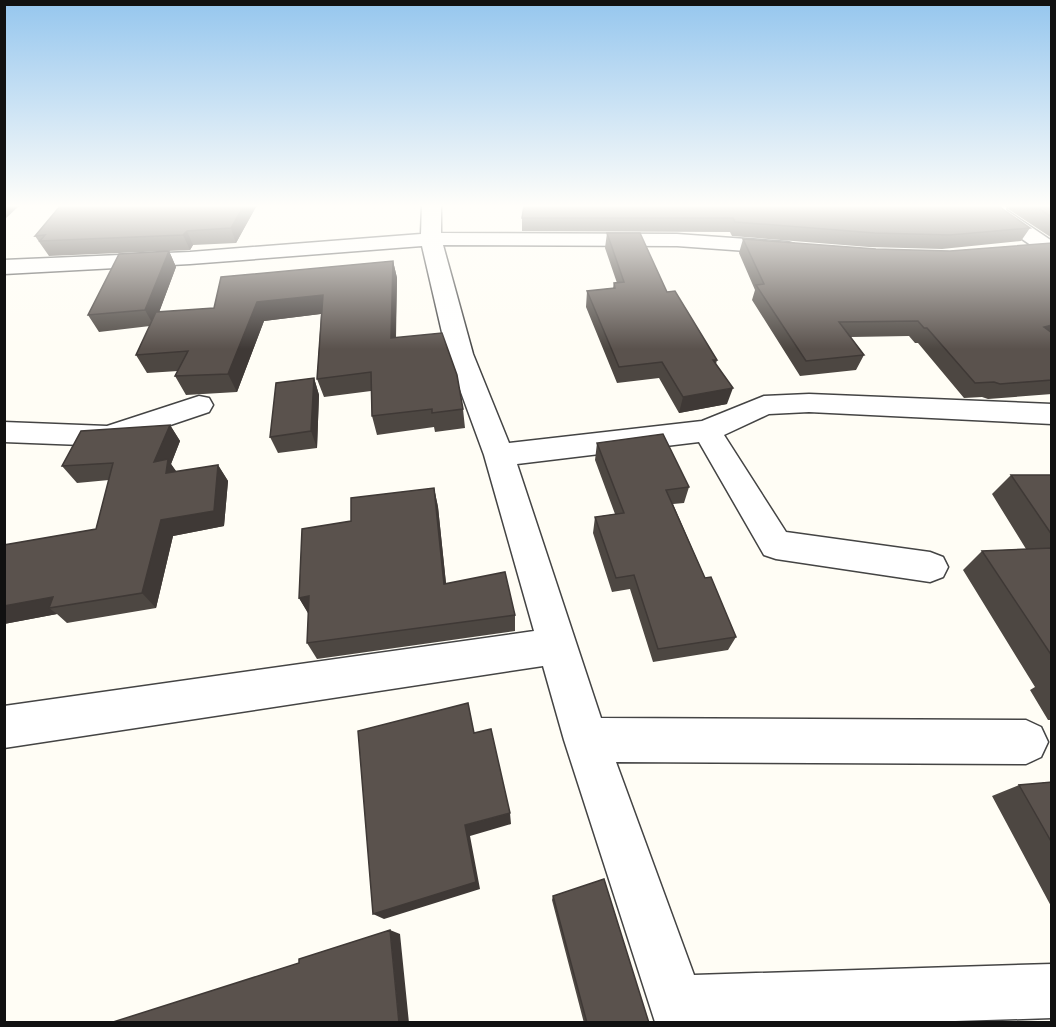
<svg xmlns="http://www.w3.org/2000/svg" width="1056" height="1027" font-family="'Playfair Display',serif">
	<rect width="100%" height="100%" fill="#fffdf5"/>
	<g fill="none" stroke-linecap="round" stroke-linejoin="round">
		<g stroke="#444" stroke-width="3">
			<path id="minor" d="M422,205h19v28l236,1 110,8 7,2 3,4 -3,4 -7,2 -110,-8 -234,-1 30,109 36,89 193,-22 62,-25 45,-2 243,10v20l-243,-12 -40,2 -45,21 62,97 144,20 13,5 5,10 -5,10 -13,5 -154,-23 -12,-4 -65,-113 -182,22 84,254 425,2 15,7 7,15 -7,15 -15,7 -410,-2 78,213 358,-11v54l-128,4h-269l-91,-282 -21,-74 -539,82v-42l530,-75 -50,-176 -37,-101 -25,-108 -232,18 -186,10v-14l186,-8 231,-18z
				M939,205h68l-1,5 46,31v16l-7,-2 -56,-39 -2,-5 -46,-2z
				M199,396l10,2 4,7 -4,7 -101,34 -104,-4v-20l103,4z"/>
		</g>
		<use href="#minor" fill="#fff" fill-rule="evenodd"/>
	</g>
	<path fill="#4d4742" d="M257,205l-21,38 -43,2 -3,5 -141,6 -14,-20z
		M524,205l506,23 -9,13 -79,8 -73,-2 -137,-11 -2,-4 -208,-1v-13z
		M1009,205h43v33l-44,-29z
		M607,233l60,59 50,68 -1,4 11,40 -48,9 -20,-35 -42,5 -31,-76 1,-16 26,-3 1,-5h3l-12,-35z
		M743,239l133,10 74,2 102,-8v151l-64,5 -6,-2 -18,1 -46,-55h-3l-6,-7 -58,1 13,18 -8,15 -56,6 -48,-76 3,-10 -16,-37z
		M169,251l7,16 -17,45 55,-4 179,-47 4,17 -1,60 67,71 2,19 -30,4 -1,-5 -57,8 -5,-19 -1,-25 -47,6 -7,-18 4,-65 -57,7 -27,71 -51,3 -11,-19 3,-5 -31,2 -11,-18 14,-29 -51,6 -11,-17z
		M314,378l5,17 -2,53 -39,5 -8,-16z
		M170,425l10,16 -9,23 5,8 42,-7 10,16 -4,45 -51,10 -17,72 -89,15 -10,-9 -53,10v-79l92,-16 13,-49 -32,3 -15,-17z
		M597,443l92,44 -5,16 -11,1 32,74 31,59 -8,13 -75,12 -23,-73 -18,3 -19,-59 2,-16 20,-3 -20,-54z
		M1011,475h41v245h-4l-18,-30 5,-3 -72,-117 19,-19 44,-2 -34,-55z
		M434,488l4,19 8,77 69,31v16l-198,28 -10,-16 2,-29 -10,-16 52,-77z
		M1052,782v126l-60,-112 27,-11z
		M553,896l96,127h-65l-32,-123z"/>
	<path fill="#3f3936" d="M4,205h16l-16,15z
		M244,205h13l-21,38 -5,-15z
		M187,231l6,14 -3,5 -7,-15z
		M169,251l7,16 -22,59 -9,-16z
		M393,261l4,17 -2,79 -4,-19z
		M323,295l5,18 -64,8 -27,71 -9,-18 29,-72z
		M1052,325v13l-8,-11z
		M314,378l5,17 -2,53 -6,-17z
		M733,388l-6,16 -48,9 4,-16z
		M170,425l10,16 -9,23 8,11 -2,14 -23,-27z
		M218,465l10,16 -4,45 -51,10 -17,72 -14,-15 19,-73z
		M434,488l4,19 10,95 -4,-18z
		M309,596v19l-10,-17z
		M53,597l-4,11 8,6 -53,10v-18z
		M510,813l1,11 -41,12 10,53 -96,30 -11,-5 92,-89z
		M390,930l10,4 9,89h-10z"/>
	<path fill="#5a524d" stroke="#3f3936" stroke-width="1.5" d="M61,205h183l-13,23 -44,3 -4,4 -143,6 5,-6 -10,1z
		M524,205h473l33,23 -80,7 -75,-2 -140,-11 -2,-4h-211z
		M1033,205h19v12z
		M607,233h33l27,59 8,-1 42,69h-4l20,28 -50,9 -21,-35 -43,5 -32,-76 28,-3 -1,-5 10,-1z
		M743,239l133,10 74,2 102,-8v82l-8,2 8,6v47l-52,4 -6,-2 -19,1 -48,-55h-3l-6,-7 -79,1 25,33 -58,6 -50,-76 8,-1z
		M169,251l-24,59 -57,5 31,-61z
		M393,261l-2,77 51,-5 15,42 6,34 -31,4v-4l-60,7 -1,-44 -54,7 6,-84 -66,7 -29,72 -53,2 13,-25 -52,4 20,-43 58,-4 7,-31z
		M314,378l-3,53 -41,6 6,-54z
		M170,425l-16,37 14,-3 -2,14 52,-8 -4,46 -53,9 -19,73 -93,15 4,-11 -49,9v-61l92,-16 17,-66 -51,3 19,-35z
		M663,434l26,53 -23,3 39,88 6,-1 25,60 -78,12 -24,-74 -18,3 -21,-61 29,-4 -27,-70z
		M1011,475h41v60z
		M434,488l10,96 61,-12 10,43 -208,28 2,-47 -10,2 3,-69 49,-8v-23z
		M1052,548v108l-70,-105z
		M468,703l6,30 17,-4 19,84 -45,12 11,57 -103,32 -15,-183z
		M1052,782v61l-33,-58z
		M604,879l45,144h-62l-34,-127z
		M390,930l9,93h-289l189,-60v-4z"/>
	<linearGradient id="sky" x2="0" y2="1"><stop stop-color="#95c6ee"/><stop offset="0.59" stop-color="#fffefa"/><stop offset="1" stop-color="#fffefa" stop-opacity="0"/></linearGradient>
	<rect width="1056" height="349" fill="url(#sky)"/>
	<rect width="1056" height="1027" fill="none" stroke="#111111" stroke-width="12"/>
</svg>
